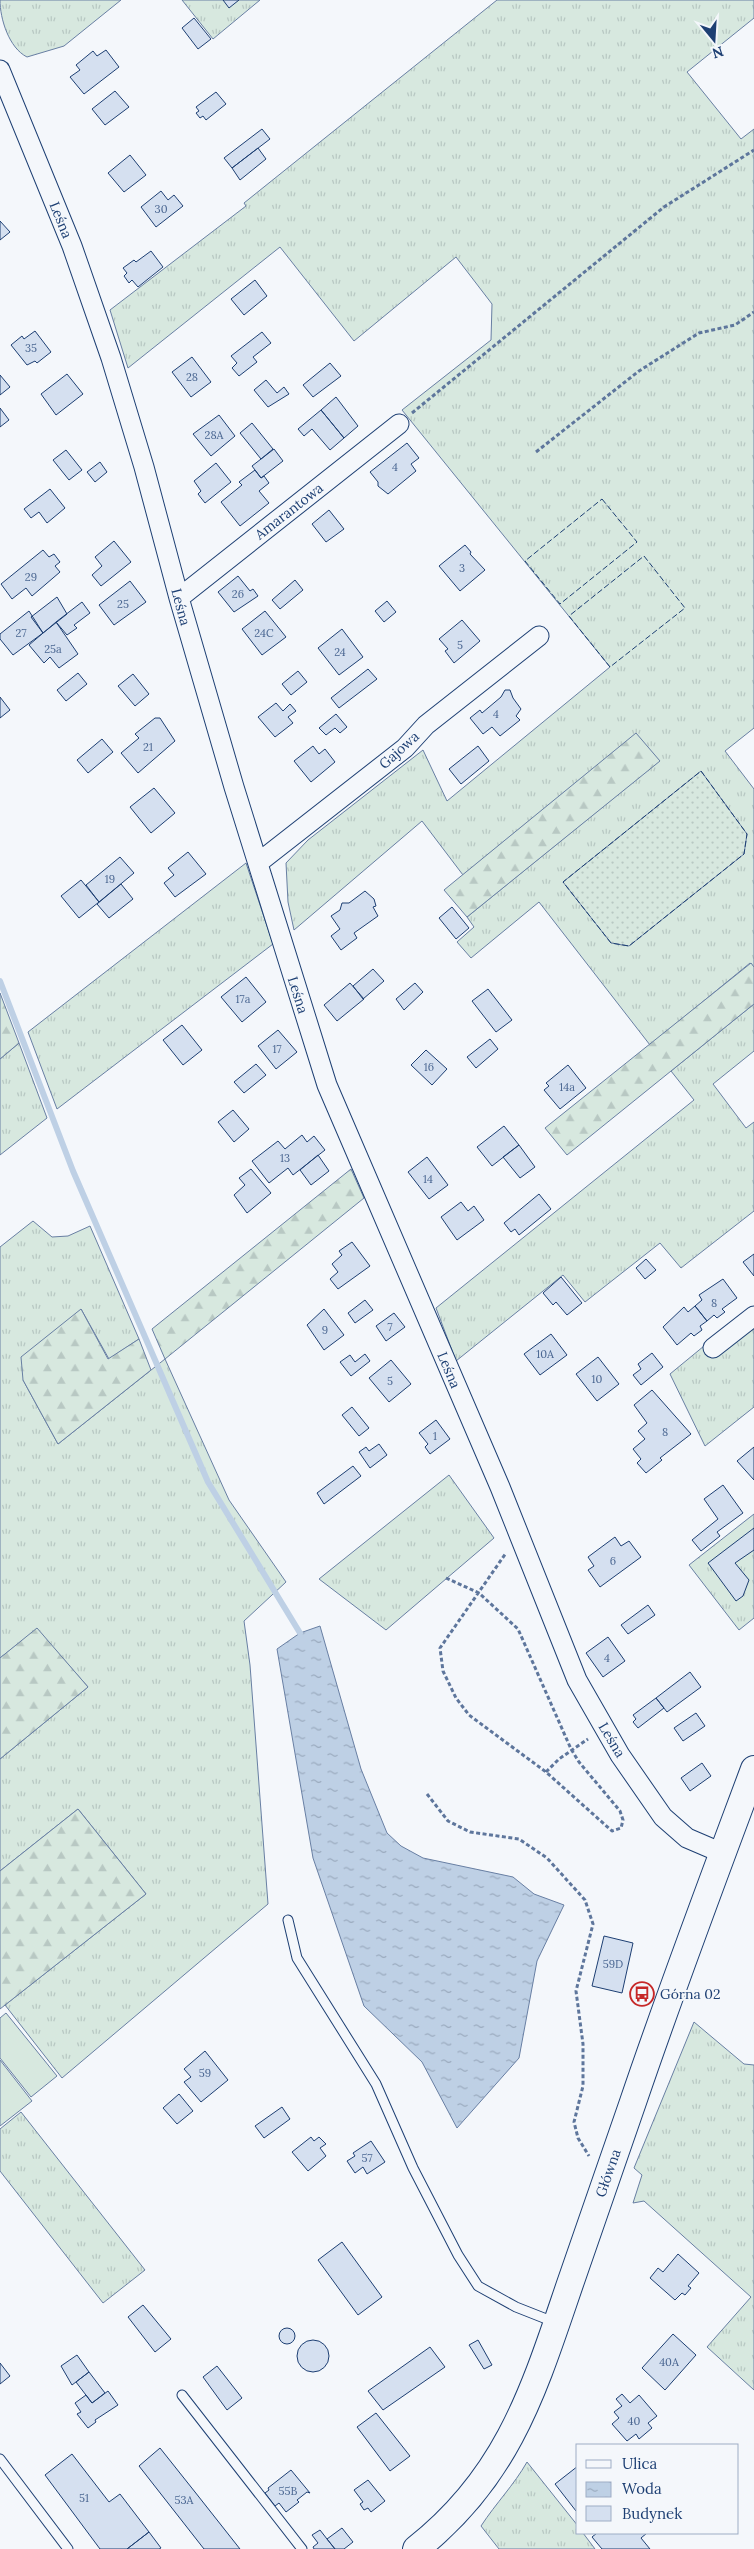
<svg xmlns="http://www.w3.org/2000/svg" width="754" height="2549" font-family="Lora,serif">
	<defs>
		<pattern id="grass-tufts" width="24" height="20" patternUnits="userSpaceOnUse" patternTransform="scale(1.25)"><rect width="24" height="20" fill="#d7e8df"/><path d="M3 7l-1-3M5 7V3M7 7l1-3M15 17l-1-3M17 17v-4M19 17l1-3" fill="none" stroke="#b8c8c3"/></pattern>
		<pattern id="forest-firs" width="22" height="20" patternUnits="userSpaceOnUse" patternTransform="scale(1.25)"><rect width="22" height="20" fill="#d7e8df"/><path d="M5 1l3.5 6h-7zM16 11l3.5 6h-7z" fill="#b8c8c3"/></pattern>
		<pattern id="garden-dots" width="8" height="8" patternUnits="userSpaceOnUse" patternTransform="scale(1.25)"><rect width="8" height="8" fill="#d7e8df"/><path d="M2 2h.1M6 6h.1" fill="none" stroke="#b8c8c3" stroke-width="1.8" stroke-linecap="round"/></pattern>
		<pattern id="water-ripples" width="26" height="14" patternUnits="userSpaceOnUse" patternTransform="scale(1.25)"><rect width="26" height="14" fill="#bed0e5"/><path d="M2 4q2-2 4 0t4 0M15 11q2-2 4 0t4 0" fill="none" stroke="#9aaabe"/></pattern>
	</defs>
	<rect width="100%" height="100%" fill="#f4f7fb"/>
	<path fill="url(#grass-tufts)" stroke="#687fa3" d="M0,0h121l-57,46 -37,11c-18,-9 -27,-38 -27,-57z
		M182,0h78l-47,39z
		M497,0h257v18l-67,54 54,67 13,-10v599l-29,23 29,38v178l-4,-4 -100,82 -111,-143 -68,56 -14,-16 17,-15 -7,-10 192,-156 -23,-27 -173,141 -41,-54 -128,109 -6,-28 -2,-39 22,-23 115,-90 24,51 163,-134 -208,-257 89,-70 1,-36 -36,-47 -102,84 -74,-94 -152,121 -18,-58 136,-104 -2,-3z
		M246,863l27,81 -216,165 -29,-77z
		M754,1004v47l-41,33 33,44 8,-6v89l-73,57 -21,-25 -75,59 -22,-27 -107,86 -20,-53 258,-208 -23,-29z
		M19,1043l28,75 -47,37v-96z
		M33,1221l19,16 16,-1 22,-10 49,113 -30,20 -28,-50 -58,71 35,64 107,-85 64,141 57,82 -42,39 6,44 18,239 -206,174 -57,-73 141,-111 -68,-85 -78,62v-112l88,-72 -51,-58 -37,29v-411z
		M754,1325v82l-49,39 -35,-72 34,-28 10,11z
		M449,1475l45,63 -108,92 -67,-51z
		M754,1514v104l-15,12 -50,-65z
		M694,2022l50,42 10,1v325l-47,-43 44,-50 -107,-96 -11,2 9,-28 -8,-7z
		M21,2112l124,158 -42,33 -103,-132v-42z
		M527,2462l51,64v7h5l12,16h-96l-18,-23c15,-23 33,-41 46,-64z"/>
	<path fill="url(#forest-firs)" stroke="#687fa3" d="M636,733l24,28 -193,156 -23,-27z
		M751,963l3,4v37l-187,151 -22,-27z
		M0,993l19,50 -19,16z
		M351,1169l13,29 -199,161 -13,-30z
		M81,1309l27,50 31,-20 12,31 -93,74 -35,-64 -2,-23z
		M37,1628l51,59 -88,72v-101z
		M78,1809l68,85 -146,115v-138z"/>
	<path fill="url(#garden-dots)" stroke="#687fa3" d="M701,771l46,63 -3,20 -115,92 -18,-3 -48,-61z"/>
	<path fill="#d7e8df" stroke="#687fa3" d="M6,2013l51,63 -26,21 -31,-39v-40z
		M0,2060l32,41 -32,25z"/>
	<path fill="url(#water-ripples)" stroke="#687fa3" d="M320,1626l41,143 26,64 14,13 22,12 90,19 21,17 30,11 -27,56 -18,97 -62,70 -35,-66 -58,-56 -51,-148 -36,-209 23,-16z"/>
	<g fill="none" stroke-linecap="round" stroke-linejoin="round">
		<path stroke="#bed0e5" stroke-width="6" d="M0,981l73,190 135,311 92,151"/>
	</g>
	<path fill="#d5e0f0" stroke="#1d3f73" d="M223,0h16l-10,8z
		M194,18l17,21 -13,10 -16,-21z
		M106,50l13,17 -35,27 -14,-17 10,-7 -4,-5 17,-14 4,5z
		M115,91l14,16 -24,18 -13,-16z
		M216,92l10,12 -20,16 -3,-4 -3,2 -4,-5 3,-2 -3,-4z
		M262,129l8,10 -38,29 -8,-10z
		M258,148l8,11 -26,21 -8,-12z
		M130,155l16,20 -22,17 -16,-19z
		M161,191l7,9 6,-5 9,11 -27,21 -15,-20z
		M0,221l10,11 -10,8z
		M151,251l12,16 -25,20 -6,-7 -3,3 -5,-7 3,-3 -4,-5 11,-8 2,2z
		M255,280l12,16 -23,19 -13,-16z
		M35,331l16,21 -14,11 -2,-2 -8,4 -16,-20 11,-9 2,3z
		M262,332l9,11 -18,14 4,5 -18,14 -7,-8 5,-5 -6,-7z
		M192,357l19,25 -20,15 -19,-25z
		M330,363l11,13 -28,21 -10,-12z
		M67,374l16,20 -27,21 -15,-21z
		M0,375l10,12 -10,8z
		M266,380l11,13 7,-6 5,7 -21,13 -14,-17z
		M336,397l22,29 -14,12 -23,-28z
		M0,408l9,12 -9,7z
		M321,410l23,28 -14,12 -18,-21 -8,7 -6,-7z
		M219,415l16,21 -24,20 -18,-22z
		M252,423l21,26 -12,10 -21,-26z
		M407,443l12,15 -8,6 5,7 -28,23 -10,-8v-4l-8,-10z
		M274,449l9,12 -22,17 -9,-12z
		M66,450l16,20 -13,10 -16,-20z
		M100,462l7,10 -12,10 -8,-10z
		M216,463l15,19 -26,21 -7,-9 3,-3 -7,-10z
		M255,470l6,8 3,-2 5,7 -10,8 10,12 -29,23 -19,-24 21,-17 -3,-3z
		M50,489l15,19 -18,15 -8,-11 -8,6 -7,-9z
		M329,510l15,19 -18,13 -14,-18z
		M114,541l17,21 -30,24 -9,-11 10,-9 -7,-9z
		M465,545l6,7 -1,2 15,16 -25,21 -21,-25z
		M43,550l6,7 5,-3 6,8 -5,4 5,6 -28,24 -6,-8 -14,11 -11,-15z
		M238,576l12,15 3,-2 5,7 -24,16 -16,-20z
		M295,580l8,10 -23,19 -8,-9z
		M130,581l16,21 -32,23 -15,-20z
		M57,597l10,17 -24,19 -12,-16z
		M387,601l9,11 -12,10 -9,-11z
		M82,602l8,11 -16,12 3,3 -10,7 -11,-13z
		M29,611l14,22 -30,22 -13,-16v-5z
		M265,611l21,26 -24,18 -20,-26z
		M462,620l18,21 -26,22 -9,-12 3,-2 -9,-10z
		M56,622l22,32 -19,14 -9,-11 -6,6 -15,-18z
		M342,629l21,28 -24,18 -21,-27z
		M368,669l9,10 -38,29 -8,-10z
		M298,671l9,11 -16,13 -9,-11z
		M78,673l9,11 -21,17 -9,-11z
		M133,674l16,20 -14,12 -17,-20z
		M505,690h5l3,8 8,11 -5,7 4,4 -20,16 -8,-9 -9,7 -13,-16 10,-8 2,3 19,-16z
		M0,697l10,13 -10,8z
		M276,703l7,8 7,-7 6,7 -8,6 5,6 -18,14 -17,-20z
		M336,714l11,13 -7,6 -5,-5 -9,7 -7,-7z
		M155,718h5l15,23 -37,32 -17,-20 18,-15 -4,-4z
		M102,739l11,13 -25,21 -11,-13z
		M313,746l6,8 6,-5 10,13 -24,20 -17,-21z
		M478,746l11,15 -28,23 -12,-15z
		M154,788l21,25 -24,20 -21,-26z
		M188,852l18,22 -31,23 -11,-14 10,-8 -6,-7z
		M120,857l14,16 -35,29 -13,-17z
		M81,880l18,22 -20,16 -18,-22z
		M121,884l12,15 -24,19 -12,-14z
		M365,891l9,8 2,7 -3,1 5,9 -24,17 3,5 -16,12 -10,-14 9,-7 -9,-13 9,-6 2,-7h7z
		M452,907l17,21 -13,11 -17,-21z
		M373,969l11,12 -21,18 -10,-13z
		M246,977l20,25 -24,20 -21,-25z
		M350,983l14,16 -27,22 -13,-16z
		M415,983l8,9 -19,18 -8,-11z
		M488,989l24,31 -16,12 -24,-31z
		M182,1025l20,25 -19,15 -20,-25z
		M278,1030l19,22 -21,17 -18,-23z
		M490,1039l8,10 -22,19 -9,-11z
		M426,1050l21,19 -15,16 -21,-20z
		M256,1064l10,11 -22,18 -10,-11z
		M568,1065l18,23 -26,21 -16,-19 5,-4 -3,-3z
		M233,1110l16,19 -15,13 -16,-20z
		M504,1126l15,19 -27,21 -15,-19z
		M302,1135l5,7 7,-6 11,14 -32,25 -5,-7 -19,15 -17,-22 26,-20 7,8z
		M519,1145l16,22 -15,11 -17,-21z
		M318,1155l11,16 -18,14 -11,-15z
		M427,1157l21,28 -19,14 -21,-27z
		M251,1169l20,24 -24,20 -13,-18 11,-10 -6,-7z
		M539,1194l12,15 -32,26 -4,-6 -4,3 -7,-9z
		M461,1202l7,9 6,-5 10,14 -27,20 -16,-23z
		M352,1242l18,24 -32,23 -8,-10 8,-7 -6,-8 10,-9 -3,-4z
		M754,1254v22l-11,-14z
		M646,1259l10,11 -11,9 -9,-11z
		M561,1277l21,26 -15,12 -11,-13 -3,3 -10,-12z
		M723,1279l14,19 -15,11 3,3 -8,6 -3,-3 -7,6 -12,-15 7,-6 -3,-5z
		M365,1300l8,10 -18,13 -7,-10z
		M695,1306l12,15 -7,5 2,4 -8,6 -3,-3 -14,12 -14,-18 21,-20 4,5z
		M324,1309l20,26 -20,15 -17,-25z
		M394,1313l11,14 -19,14 -10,-15z
		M551,1334l16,21 -27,20 -16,-21z
		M652,1353l11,14 -22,18 -8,-10 8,-6 -3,-5z
		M365,1354l5,7 -19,15 -11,-14 10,-7 5,7z
		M598,1357l21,27 -22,17 -21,-27z
		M391,1360l20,24 -22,18 -20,-24z
		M652,1390l39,44 -31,24 2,2 -16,13 -9,-10 4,-4 -8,-10 12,-10 -7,-8 9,-8 -13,-18z
		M352,1407l17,21 -10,8 -17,-21z
		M436,1420l14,19 -20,15 -5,-7 3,-3 -9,-11z
		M379,1444l8,11 -17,13 -11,-16 7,-5 3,4z
		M754,1447v33l-17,-19z
		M353,1466l8,10 -37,28 -7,-11z
		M723,1485l20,28 -26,19 3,4 -19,15 -9,-11 26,-21 -14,-20z
		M754,1528v22l-19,13 14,17 -6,16 -7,5 -28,-38z
		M615,1537l6,9 8,-5 12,16 -41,30 -12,-17 6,-4 -6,-9z
		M648,1605l7,10 -27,19 -7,-9z
		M608,1637l17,24 -22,16 -17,-24z
		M690,1672l11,15 -34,25 -11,-14z
		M656,1698l8,10 -26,20 -5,-6 3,-3 -3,-4z
		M696,1713l9,13 -22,15 -9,-13z
		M702,1763l9,13 -21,15 -9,-13z
		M604,1936l29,7 -11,50 -30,-7z
		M205,2051l23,29 -27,22 -17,-20 7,-5 -7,-8z
		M179,2094l14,17 -16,13 -14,-16z
		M282,2107l8,12 -26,19 -9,-12z
		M311,2137l3,4 5,-4 7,7 -6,4 6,8 -18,15 -16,-19z
		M371,2141l14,21 -18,12 -4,-7 -8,6 -8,-12 8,-5 -2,-3z
		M342,2242l40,55 -24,18 -40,-55z
		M678,2254l21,19 -11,13 3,2 -6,7 -3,-2 -7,7 -25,-22 8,-10 5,4z
		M143,2305l28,34 -16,13 -27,-35z
		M279 2336a8 8 0 1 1 16 0a8 8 0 1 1-16 0Z
		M673,2334l23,21 -31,35 -23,-22z
		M478,2340l14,25 -8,4 -15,-24z
		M297 2356a16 16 0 1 1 32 0a16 16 0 1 1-32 0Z
		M430,2347l15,20 -62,43 -15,-19z
		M77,2355l12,17 -17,13 -11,-19z
		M0,2363l10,13 -10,8z
		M217,2366l25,32 -15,12 -24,-33z
		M89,2372l16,21 -13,10 -16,-21z
		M108,2391l10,14 -23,15 1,2 -8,6 -11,-14 4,-2 -6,-9 11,-8 6,8z
		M622,2394l8,9 9,-8 18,21 -9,7 4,5 -13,11 -3,-5 -9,7 -15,-17 7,-6 -5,-6 8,-6 -6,-7z
		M376,2413l34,43 -20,15 -33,-44z
		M160,2448l35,44 45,57h-36l-65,-83z
		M72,2454l37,48 11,-8 29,38 -22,17h-27l-55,-74z
		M578,2466v43l-2,2 -21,-27z
		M291,2470l19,23 -3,-1 -10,8 2,2 -13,10 -7,-9 -4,3 -10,-13 4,-3 -1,-2z
		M368,2480l17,21 -14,11 -3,-4 -4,2 -4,-6 3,-2 -9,-12z
		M342,2528l11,14 -9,7h-9l-8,-10z
		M320,2530l7,9 8,10h-21l-1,-2 5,-4 -6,-8z
		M149,2532l12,16 -2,1h-32z
		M597,2533h50l-6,5 9,11h-48l-10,-12z"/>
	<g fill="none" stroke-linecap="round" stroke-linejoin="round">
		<g stroke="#1d3f73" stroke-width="11">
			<path id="service" d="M288,1920l9,38 79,126 37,84 45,87 20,31 38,21 38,15
				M182,2395l120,154
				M0,2459l68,90"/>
		</g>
		<g stroke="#1d3f73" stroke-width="21">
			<path id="minor" d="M0,70l72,176 39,112 33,109 35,131 55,189 93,298 173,402 77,193 43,75 43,62 24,21 35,15
				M179,598l220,-174
				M258,863l147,-115 21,-23 113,-89
				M713,1348l41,-32"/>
		</g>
		<g stroke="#1d3f73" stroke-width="28">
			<path id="secondary" d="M416,2549c93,-73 118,-160 155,-268 21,-60 41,-120 62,-179 38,-112 80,-223 121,-333"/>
		</g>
		<path stroke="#5e769c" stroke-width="3" stroke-dasharray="4 2.5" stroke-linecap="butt" d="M412,413l252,-206 90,-57
			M536,452l103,-81 60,-38 36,-8 19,-13
			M446,1578l33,15 39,36 53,120 8,13 41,49 3,9 -2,8 -9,3 -66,-59 -77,-57 -13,-17 -13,-27 -3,-23 66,-95
			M546,1772l13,-13 29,-20
			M427,1794l21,27 22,11 49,7 28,19 38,42 8,24 -17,67 7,53v42l-9,36 4,16 11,18"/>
		<use href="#service" stroke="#f4f7fb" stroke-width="9"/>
		<use href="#minor" stroke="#f4f7fb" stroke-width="19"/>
		<use href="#secondary" stroke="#f4f7fb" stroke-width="26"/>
		<path stroke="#1d3f73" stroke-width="1" stroke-dasharray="6 2.5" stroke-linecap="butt" d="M602,499l35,43 -77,62 -35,-43z
			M644,556l41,52 -75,59 -41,-51z
			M701,771l46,63 -3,20 -115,92 -18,-3 -48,-61z"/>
	</g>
	<defs>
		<g id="bus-ring" transform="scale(1.25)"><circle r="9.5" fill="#f4f7fb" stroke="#c62828" stroke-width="1.5"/><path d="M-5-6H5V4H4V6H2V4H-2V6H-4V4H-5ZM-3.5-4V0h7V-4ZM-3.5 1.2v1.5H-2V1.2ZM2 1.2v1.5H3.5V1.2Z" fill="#c62828"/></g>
	</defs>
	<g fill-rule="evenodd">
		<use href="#bus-ring" x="642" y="1994"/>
	</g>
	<g text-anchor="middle" stroke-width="4" stroke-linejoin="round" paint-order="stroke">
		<g font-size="11" fill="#4b6792">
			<text x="161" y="213">30</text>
			<text x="31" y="352">35</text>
			<text x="192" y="381">28</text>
			<text x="214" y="439">28A</text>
			<text x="395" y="471">4</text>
			<text x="462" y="572">3</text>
			<text x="31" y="581">29</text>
			<text x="238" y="598">26</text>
			<text x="123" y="608">25</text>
			<text x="21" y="637">27</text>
			<text x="264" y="637">24C</text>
			<text x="460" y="649">5</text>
			<text x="53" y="653">25a</text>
			<text x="340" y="656">24</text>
			<text x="496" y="718">4</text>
			<text x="148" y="751">21</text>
			<text x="110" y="883">19</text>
			<text x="243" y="1003">17a</text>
			<text x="277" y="1053">17</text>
			<text x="429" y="1071">16</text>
			<text x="567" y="1091">14a</text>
			<text x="285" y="1162">13</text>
			<text x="428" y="1183">14</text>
			<text x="714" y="1307">8</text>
			<text x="390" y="1331">7</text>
			<text x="325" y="1334">9</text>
			<text x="545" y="1358">10A</text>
			<text x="597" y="1383">10</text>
			<text x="390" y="1385">5</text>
			<text x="665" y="1436">8</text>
			<text x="435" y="1440">1</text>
			<text x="613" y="1565">6</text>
			<text x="607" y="1662">4</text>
			<text x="613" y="1968">59D</text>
			<text x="205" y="2077">59</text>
			<text x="367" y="2162">57</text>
			<text x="669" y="2366">40A</text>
			<text x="634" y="2425">40</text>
			<text x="288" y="2495">55B</text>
			<text x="84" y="2502">51</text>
			<text x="184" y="2504">53A</text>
		</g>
		<g font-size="14" fill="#1d3f73" stroke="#f4f7fb">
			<text transform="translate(61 220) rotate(68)" y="5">Leśna</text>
			<text transform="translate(289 511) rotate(-38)" y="5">Amarantowa</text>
			<text transform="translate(181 607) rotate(75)" y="5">Leśna</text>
			<text transform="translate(399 750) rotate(-42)" y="5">Gajowa</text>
			<text transform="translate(298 995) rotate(72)" y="5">Leśna</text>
			<text transform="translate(449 1370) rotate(67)" y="5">Leśna</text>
			<text transform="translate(612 1740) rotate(59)" y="5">Leśna</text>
			<text transform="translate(608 2173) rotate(-71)" y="5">Główna</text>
		</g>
		<g font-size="14" fill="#1d3f73" stroke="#f4f7fb" text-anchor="start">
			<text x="660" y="1999">Górna 02</text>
		</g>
	</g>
	<rect x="576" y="2444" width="162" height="90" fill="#f4f7fb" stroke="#9eadc5"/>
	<rect x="586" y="2460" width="25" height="8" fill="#f4f7fb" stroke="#9eadc5"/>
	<text x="622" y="2469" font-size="15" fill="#1d3f73">Ulica</text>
	<rect x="586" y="2482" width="25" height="15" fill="url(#water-ripples)" stroke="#9eadc5"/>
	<text x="622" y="2494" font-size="15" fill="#1d3f73">Woda</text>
	<rect x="586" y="2506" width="25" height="15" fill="#d5e0f0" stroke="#9eadc5"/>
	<text x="622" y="2519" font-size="15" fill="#1d3f73">Budynek</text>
	<g transform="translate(714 40) rotate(162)" stroke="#f4f7fb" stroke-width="4" paint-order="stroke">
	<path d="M0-4L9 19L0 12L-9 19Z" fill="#1d3f73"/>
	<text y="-8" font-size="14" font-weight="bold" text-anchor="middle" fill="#1d3f73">N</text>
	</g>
</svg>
